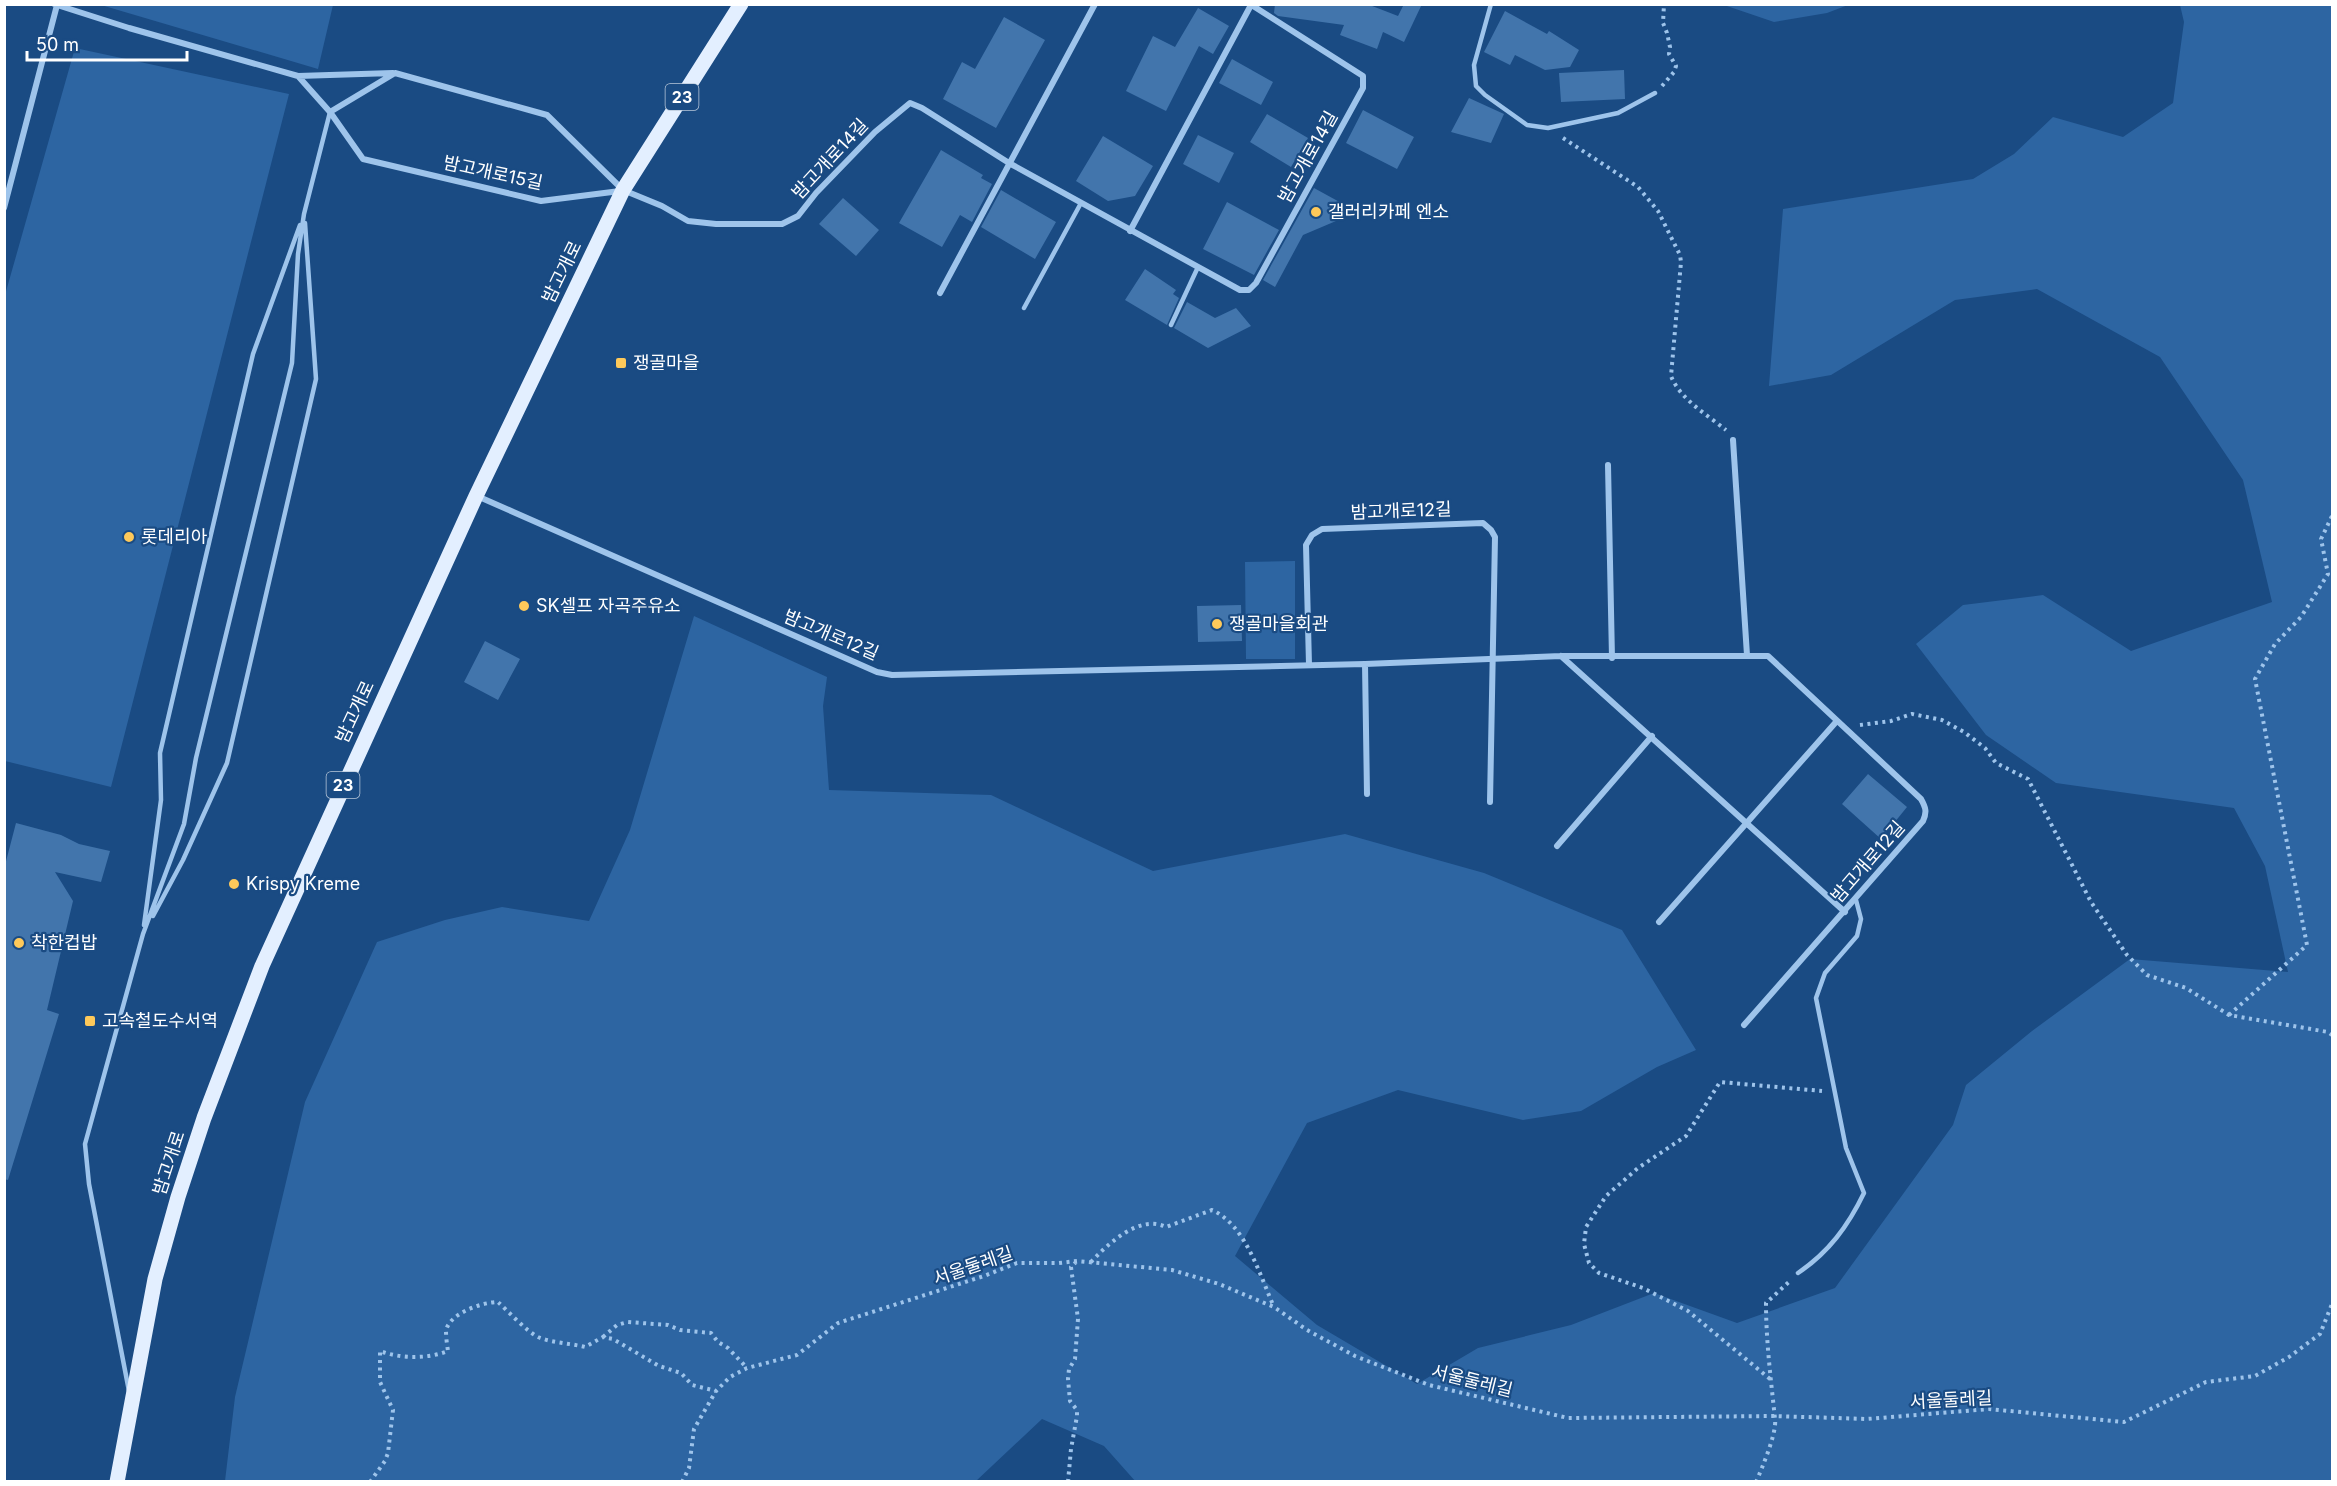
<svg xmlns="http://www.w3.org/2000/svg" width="2337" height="1486" font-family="Inter,'Noto Sans KR',sans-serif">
	<rect width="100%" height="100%" fill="#1a4b83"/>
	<path fill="#2d65a2" d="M101,5h232l-15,64z
		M1724,5h124l-21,8 -53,9z
		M2180,5h152v1476l-1196,1 -32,-36 -62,-27 -66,62h-751l10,-84 70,-295 72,-160 68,-22 57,-13 87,14 41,-91 64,-214 133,61 -4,29 6,84 162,5 162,76 192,-37 139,39 138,57 74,120 -39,17 -76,44 -58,9 -125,-30 -91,33 -72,133 82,69 100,59 61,-36 93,-23 83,-32 83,30 98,-35 118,-163 13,-40 66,-54 98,-72 158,13 -23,-106 -31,-58 -178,-25 -70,-48 -70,-91 47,-39 80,-10 88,56 141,-49 -29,-122 -83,-123 -123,-68 -82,11 -124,75 -62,11 14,-177 190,-30 41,-25 39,-37 70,20 50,-34 11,-81z
		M75,48l214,46 -178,693 -106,-26v-466z
		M1295,561v98h-49l-1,-97z"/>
	<path fill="#4275ac" d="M1275,4h92l31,12 6,-12h18l-18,38 -21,-10 -6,17 -37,-14 4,-10 -66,-9 -4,-3z
		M1198,8l31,18 -16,28 -14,-8 -33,65 -40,-20 27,-55 22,11z
		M1505,11l42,23 2,-3 30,19 -9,17 -25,3 -30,-15 -5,10 -26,-13z
		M1004,17l41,23 -49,88 -53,-29 19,-37 13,7z
		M1232,59l41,23 -12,23 -42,-22z
		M1624,70l1,29 -64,3 -2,-29z
		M1469,98l35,16 -13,29 -40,-11z
		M1363,110l51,27 -17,32 -51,-26z
		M1267,114l41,24 -17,29 -41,-25z
		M1198,135l36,18 -15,30 -36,-19z
		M1103,136l50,30 -18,30 -27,5 -32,-20z
		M941,150l42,25 -2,3 11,6 -20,38 -12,-7 -18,32 -43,-24z
		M1314,188l31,17 -9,16 -33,14 -28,52 -12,-7z
		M1001,190l55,32 -21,37 -54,-32z
		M843,198l36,32 -23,26 -37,-32z
		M1227,202l52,28 -25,45 -51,-26z
		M1145,269l31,21 -3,4 6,4 -12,27 -42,-25z
		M1187,302l28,16 21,-10 15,18 -43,22 -34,-20z
		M1241,605l1,36 -44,1 -1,-36z
		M485,641l35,18 -22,41 -34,-18z
		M1868,774l39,33 -26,32 -39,-35z
		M16,823l45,12 18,9 31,7 -9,31 -46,-10 18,29 -26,109 12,4 -51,166 -4,-1v-310z"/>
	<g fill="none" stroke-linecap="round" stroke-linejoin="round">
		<path stroke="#9ec4eb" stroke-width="4" stroke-dasharray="3 4.5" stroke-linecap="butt" d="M1662,86l12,-14 2,-6 -7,-12 1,-7 -3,-14 -4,-10 1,-19
			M1563,138l75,49 20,24 22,44 1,7 -10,114c9,23 35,38 55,54
			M1860,725l31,-4 21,-7 30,6 22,12 21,16 11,15 32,16 63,123 36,53 20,20 39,13 43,27 99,17 4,3
			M2229,1015l78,-70 -52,-266 20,-35 26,-27 27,-43 -7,-35 11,-23
			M1091,1262c17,-18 48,-48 75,-35l46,-17c34,15 48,66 62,97
			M603,1337l14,-12 11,-3 40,3 12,5 31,3 7,9 10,6 19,20
			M1770,1379l-82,-68 -45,-23 -44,-15 -10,-10 -5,-19 2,-17 20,-31 32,-28 48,-32 34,-54 102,9
			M370,1482l15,-21 3,-8 5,-43 -13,-28v-31c21,8 47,8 68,0 -1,-6 -2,-14 -2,-20 3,-18 37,-29 52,-29 11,10 28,29 40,35 14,6 31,6 47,10l18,-10 10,2 46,27 22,7 11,12 24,6
			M682,1482l7,-14 5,-39 22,-38 14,-14 17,-9 50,-13 41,-32 146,-47 33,-13h42l18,-2 95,9 47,14 55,23 33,23 48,26 74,29 139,33 206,-2 93,3 122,-10 135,13 82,-40 49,-6 34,-19 31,-23 12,-30
			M1068,1482l3,-33 6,-33v-6l-7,-9 -2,-22 1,-10 6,-10 3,-40 -7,-52 5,-5
			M1756,1482c6,-14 21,-49 19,-63 -4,-39 -9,-77 -9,-116l24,-22"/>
		<path stroke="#9ec4eb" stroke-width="4.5" d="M1491,4l-17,61 2,21 9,9 42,30 21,3 70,-15 37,-20
			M1024,308l57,-105
			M1171,325l27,-58
			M153,916l30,-56 44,-97 89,-384 -11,-156
			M144,925l17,-125 -1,-47 93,-399 47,-129
			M1798,1273c31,-21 50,-47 66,-80l-18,-45 -30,-150 9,-25 32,-37 4,-17 -5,-19
			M129,1391l-40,-207 -4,-40 58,-210 41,-110 12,-66 96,-395 6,-109 6,-40 26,-102"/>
		<path stroke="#9ec4eb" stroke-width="6" d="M54,4l75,24 169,48 32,36 33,47 178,42 79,-10
			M298,76l95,-3
			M330,112l65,-39 152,42 76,75 39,16 26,15 28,3h66l16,-8 18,-23 59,-61 35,-29 12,5 87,55 231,127h9l7,-7 107,-195v-12l-113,-72
			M4,208l53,-203
			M1130,231l121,-226
			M940,293l155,-289
			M1733,440l14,215
			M1608,465l4,193
			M477,496l400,176 15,3 473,-11 196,-8h207l153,143c5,9 6,13 2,22l-179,204
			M1561,656l284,256
			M1365,664l2,130
			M1309,665l-3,-120 6,-10 10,-6 161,-6 8,7 4,7 -5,265
			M1557,846l95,-110
			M1659,922l177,-200"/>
		<path stroke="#e3efff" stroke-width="15" d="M117,1482l38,-203 23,-82 26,-79 58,-152 214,-470 147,-306 118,-186"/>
	</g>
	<g fill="#fec95a" stroke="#1a4b83" stroke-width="2">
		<circle cx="1316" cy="212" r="6"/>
		<rect x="615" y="357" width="12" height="12" rx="3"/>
		<circle cx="129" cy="537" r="6"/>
		<circle cx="524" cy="606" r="6"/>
		<circle cx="1217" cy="624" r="6"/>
		<circle cx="234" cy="884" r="6"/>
		<circle cx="19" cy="943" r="6"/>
		<rect x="84" y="1015" width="12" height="12" rx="3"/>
	</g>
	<g text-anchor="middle" stroke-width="4.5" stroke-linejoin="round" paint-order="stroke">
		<g fill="#1a4b83" stroke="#bac9da" stroke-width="1.5">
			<rect x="665.5" y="84" width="33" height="26" rx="4.5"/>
			<rect x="326.5" y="772" width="33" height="26" rx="4.5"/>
		</g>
		<g font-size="16" font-weight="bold" fill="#fff">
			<text x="682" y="103">23</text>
			<text x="343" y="791">23</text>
		</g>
		<g font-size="18" fill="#fff" stroke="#1a4b83">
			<text transform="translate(1308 157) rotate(-61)" y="6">밤고개로14길</text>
			<text transform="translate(830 159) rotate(-47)" y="6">밤고개로14길</text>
			<text transform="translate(493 173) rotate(12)" y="6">밤고개로15길</text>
			<text transform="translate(562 272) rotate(-64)" y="6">밤고개로</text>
			<text transform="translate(1401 511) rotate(-2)" y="6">밤고개로12길</text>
			<text transform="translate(831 635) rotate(23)" y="6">밤고개로12길</text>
			<text transform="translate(355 712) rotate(-65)" y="6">밤고개로</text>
			<text transform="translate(1868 862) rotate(-49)" y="6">밤고개로12길</text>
			<text transform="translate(169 1163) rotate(-72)" y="6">밤고개로</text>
			<text transform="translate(973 1266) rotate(-19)" y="6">서울둘레길</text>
			<text transform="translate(1472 1381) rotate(14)" y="6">서울둘레길</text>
			<text transform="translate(1951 1400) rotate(-3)" y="6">서울둘레길</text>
		</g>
		<g font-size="18" fill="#fff" stroke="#1a4b83" text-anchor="start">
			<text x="1328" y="218">갤러리카페 엔소</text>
			<text x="633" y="369">쟁골마을</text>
			<text x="141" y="543">롯데리아</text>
			<text x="536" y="612">SK셀프 자곡주유소</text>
			<text x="1229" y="630">쟁골마을회관</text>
			<text x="246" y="890">Krispy Kreme</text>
			<text x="31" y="949">착한컵밥</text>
			<text x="102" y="1027">고속철도수서역</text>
		</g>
	</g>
	<rect width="2337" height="1486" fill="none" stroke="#ffffff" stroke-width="12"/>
	<path d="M27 51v9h160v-9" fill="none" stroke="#ffffff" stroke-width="3"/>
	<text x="36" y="51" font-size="18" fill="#ffffff" stroke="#1a4b83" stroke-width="4.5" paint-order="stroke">50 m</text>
</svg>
